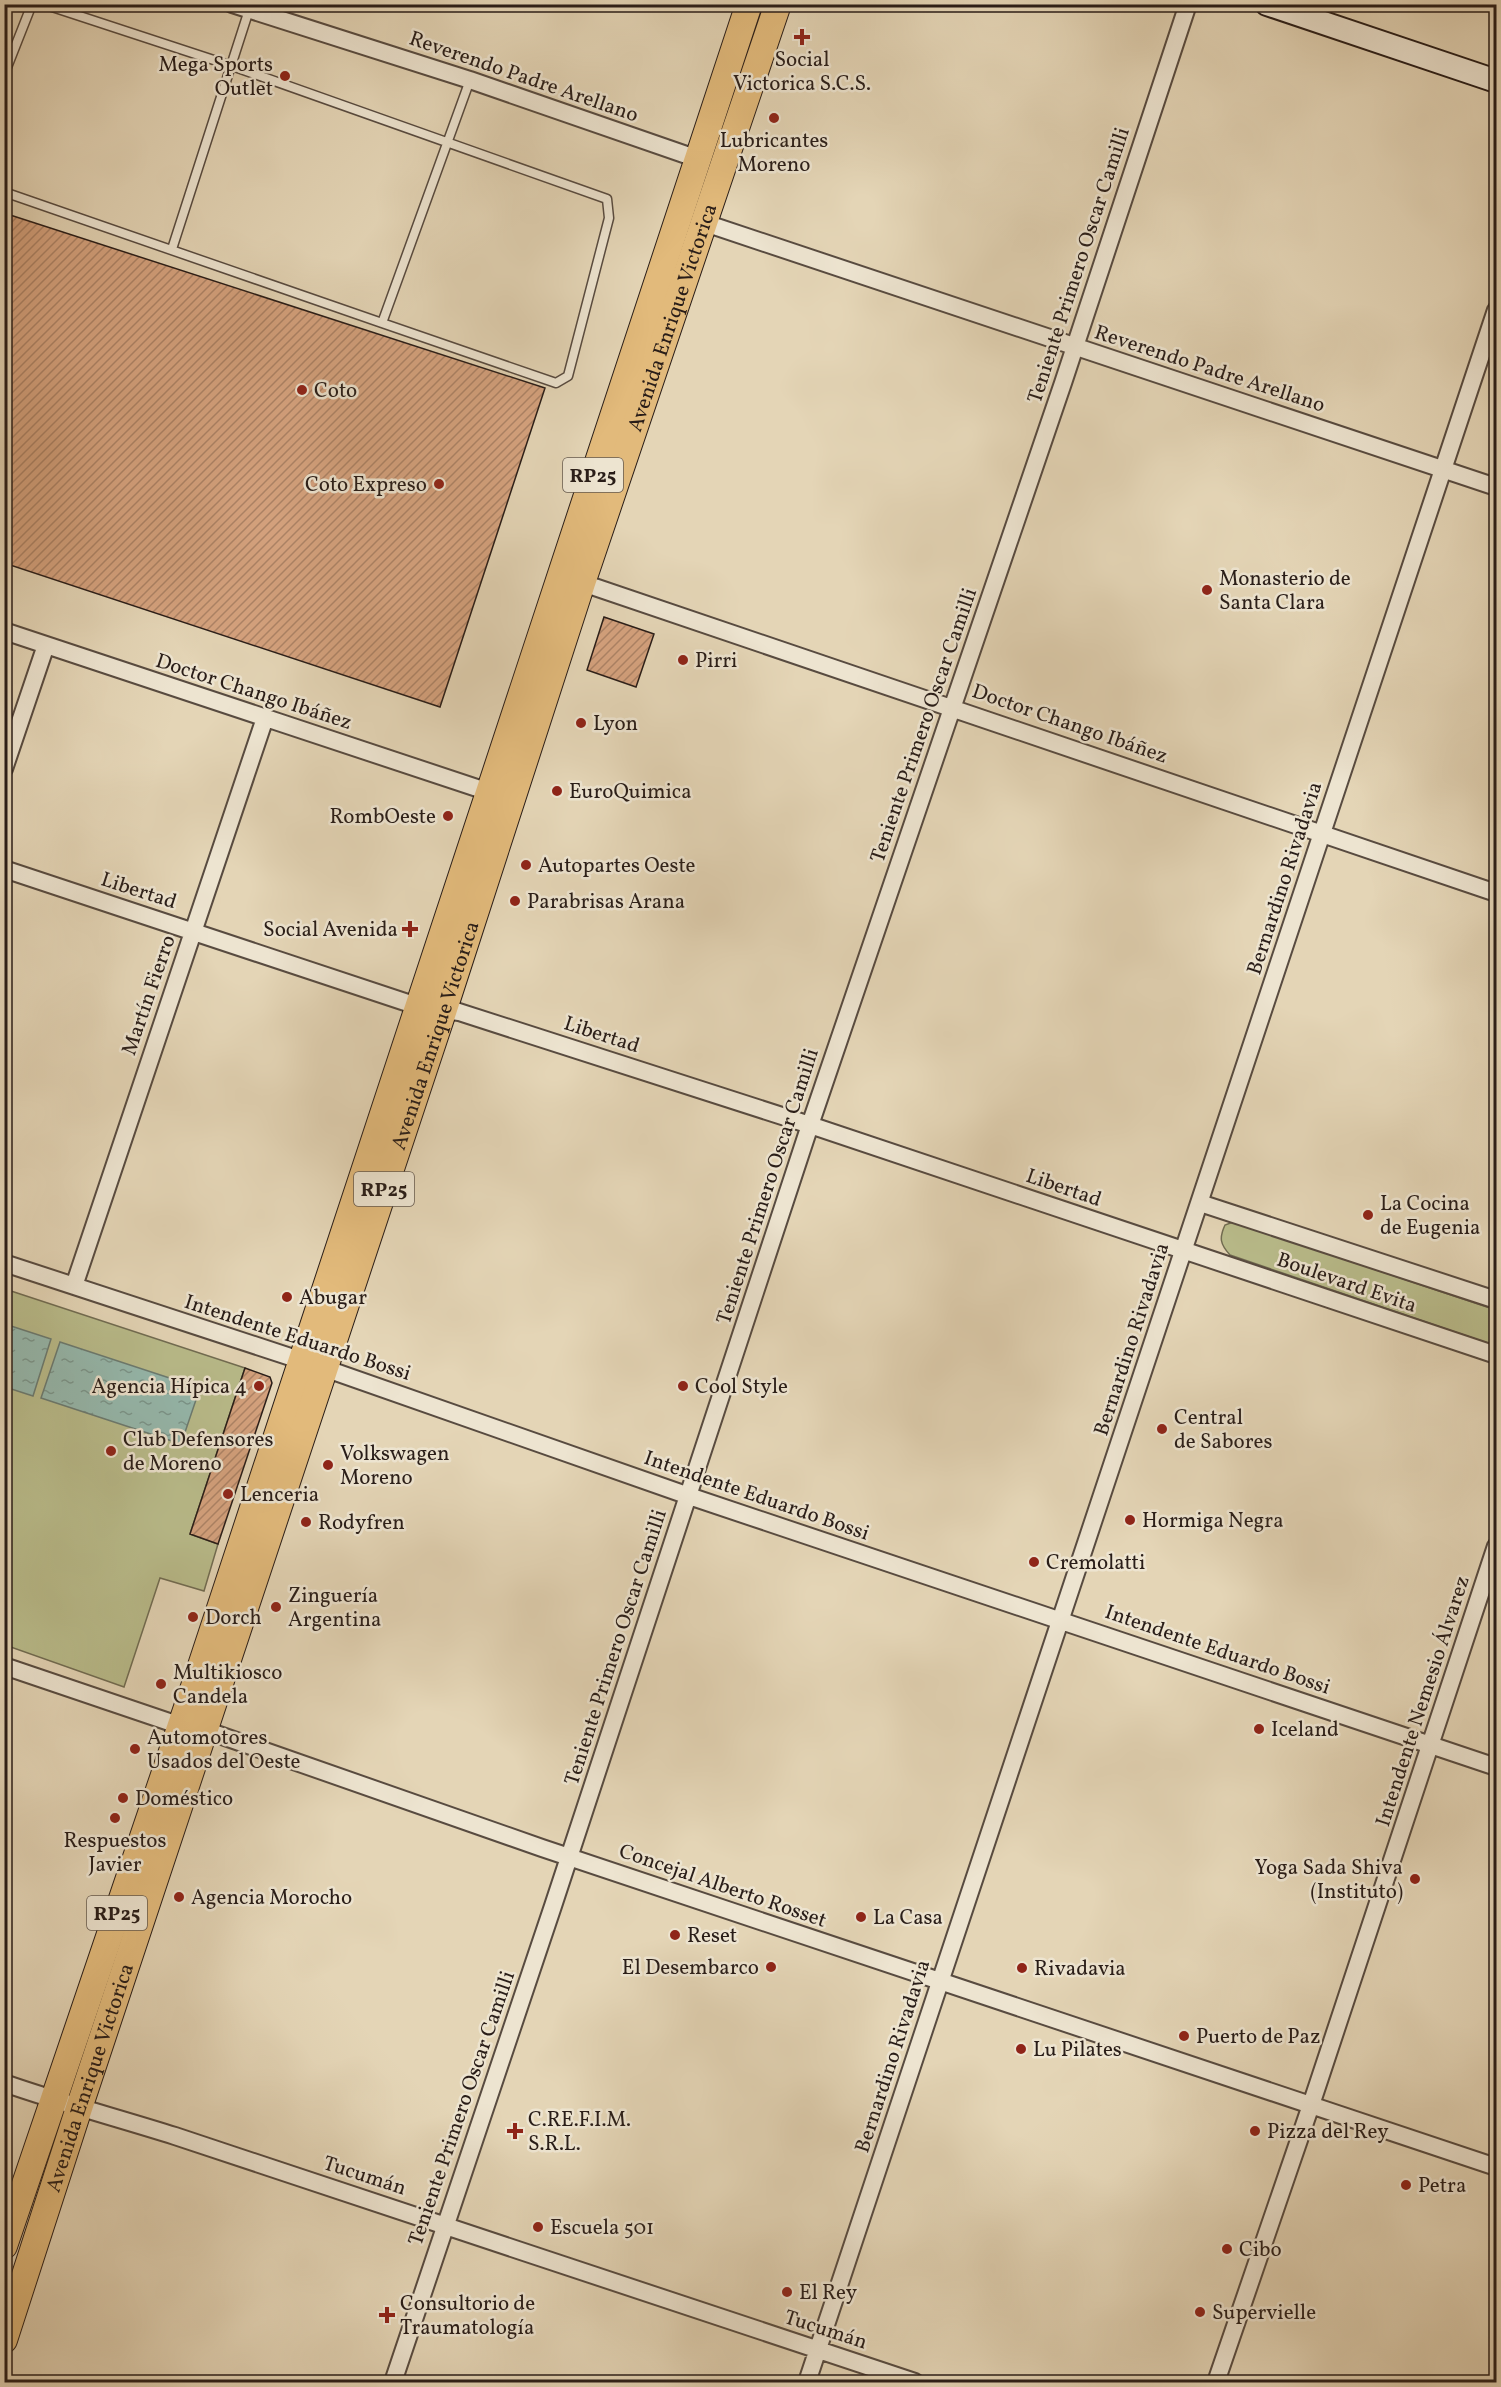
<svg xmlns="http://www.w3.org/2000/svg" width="1501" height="2387" font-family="Vollkorn,serif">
	<defs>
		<pattern id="water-ripples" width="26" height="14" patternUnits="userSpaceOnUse" patternTransform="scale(1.5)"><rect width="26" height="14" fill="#95b9ae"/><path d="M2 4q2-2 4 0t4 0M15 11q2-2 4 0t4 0" fill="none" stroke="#7a968d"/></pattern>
		<pattern id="building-hatch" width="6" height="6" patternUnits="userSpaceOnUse" patternTransform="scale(1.5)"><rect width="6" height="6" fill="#d5a27e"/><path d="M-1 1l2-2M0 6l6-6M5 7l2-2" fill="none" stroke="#ad8366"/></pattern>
	</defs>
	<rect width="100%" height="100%" fill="#e4d5b6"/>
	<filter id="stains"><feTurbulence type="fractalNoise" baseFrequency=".00333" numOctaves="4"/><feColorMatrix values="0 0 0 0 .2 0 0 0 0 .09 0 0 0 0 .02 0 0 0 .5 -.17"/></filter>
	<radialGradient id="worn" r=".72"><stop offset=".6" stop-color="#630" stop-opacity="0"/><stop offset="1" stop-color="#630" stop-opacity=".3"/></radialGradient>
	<path fill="#b9bc8b" stroke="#716c52" stroke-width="1.5" d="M1233,1222l263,88v36l-266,-91c-10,-11 -11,-17 -5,-30z
		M5,1289l240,79 -55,166 28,10 -14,47 -44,-13 -36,109 -119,-42z"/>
	<path fill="url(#water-ripples)" stroke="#6a7b72" stroke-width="1.5" d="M11,1326l40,13 -18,57 -28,-9v-39z
		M60,1342l140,46 -19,56 -140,-46z"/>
	<path fill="url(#building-hatch)" stroke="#291d18" stroke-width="1.5" d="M4,213l541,175 -105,319 -436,-144z
		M604,617l50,17 -18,53 -49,-17z
		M245,1368l25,9 2,6 -54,161 -28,-10z"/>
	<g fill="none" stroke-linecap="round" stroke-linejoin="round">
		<g stroke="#584b40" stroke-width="11">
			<path id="lane" d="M43,4l189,62 375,133 2,19 -41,158 -12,7 -174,-60
				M4,75l28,-71
				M4,192l378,131 88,-243
				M172,249l77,-239"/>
		</g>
		<g stroke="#584b40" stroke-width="20">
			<path id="street" d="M232,4l238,76 228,79
				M705,223l791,264
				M574,580l922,313
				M4,631l485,161
				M4,769l42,-124
				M4,869l416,138 39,5 351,113 686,230
				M1200,1203l296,97
				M4,1263l320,105 365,128 807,271
				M74,1286l191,-568
				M4,1666l177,60 24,4 337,118 954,319
				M4,2083c57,20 114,35 171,53l740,246
				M393,2382l160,-476 257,-781 253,-742 125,-379
				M807,2382l689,-2072
				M1216,2382l95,-277 185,-559"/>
		</g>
		<g stroke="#291d18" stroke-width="26">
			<path id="secondary" d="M1267,4l229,77"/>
		</g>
		<g stroke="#291d18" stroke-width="28">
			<g id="primary">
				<path d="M4,2246l193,-568 552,-1674"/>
				<path id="s1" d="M4,2340l76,-235 364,-1096 138,-426 196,-579"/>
			</g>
		</g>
		<use href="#lane" stroke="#ede4d0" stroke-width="8"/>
		<use href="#street" stroke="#ede4d0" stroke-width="16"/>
		<use href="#secondary" stroke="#ede4d0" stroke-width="22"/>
		<use href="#primary" stroke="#e2ba7b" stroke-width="26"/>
	</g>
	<g fill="#8f2418" stroke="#ede4d0" stroke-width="2">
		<path d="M799 28h6v6h6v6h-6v6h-6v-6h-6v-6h6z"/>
		<circle cx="285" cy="76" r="6"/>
		<circle cx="774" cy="118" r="6"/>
		<circle cx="302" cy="390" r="6"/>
		<circle cx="439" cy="484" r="6"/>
		<circle cx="1207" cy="590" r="6"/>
		<circle cx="683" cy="660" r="6"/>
		<circle cx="581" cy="723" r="6"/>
		<circle cx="557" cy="791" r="6"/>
		<circle cx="448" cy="816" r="6"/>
		<circle cx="526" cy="865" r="6"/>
		<circle cx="515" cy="901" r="6"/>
		<path d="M407 920h6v6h6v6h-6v6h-6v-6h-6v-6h6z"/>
		<circle cx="1368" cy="1215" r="6"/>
		<circle cx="287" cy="1297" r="6"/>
		<circle cx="259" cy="1386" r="6"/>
		<circle cx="683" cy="1386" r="6"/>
		<circle cx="1162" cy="1429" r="6"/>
		<circle cx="111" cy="1451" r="6"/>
		<circle cx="328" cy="1465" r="6"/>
		<circle cx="228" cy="1494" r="6"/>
		<circle cx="1130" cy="1520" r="6"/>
		<circle cx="306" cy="1522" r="6"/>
		<circle cx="1034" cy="1562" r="6"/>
		<circle cx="276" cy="1607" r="6"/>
		<circle cx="193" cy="1617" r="6"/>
		<circle cx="161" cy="1684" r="6"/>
		<circle cx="1259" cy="1729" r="6"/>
		<circle cx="135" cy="1749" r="6"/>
		<circle cx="123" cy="1798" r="6"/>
		<circle cx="115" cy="1818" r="6"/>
		<circle cx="1415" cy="1879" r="6"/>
		<circle cx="179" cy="1897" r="6"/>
		<circle cx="861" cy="1917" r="6"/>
		<circle cx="675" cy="1935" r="6"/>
		<circle cx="771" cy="1967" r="6"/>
		<circle cx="1022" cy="1968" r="6"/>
		<circle cx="1184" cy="2036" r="6"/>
		<circle cx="1021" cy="2049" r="6"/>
		<path d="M512 2122h6v6h6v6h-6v6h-6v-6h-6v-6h6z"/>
		<circle cx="1255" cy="2131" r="6"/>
		<circle cx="1406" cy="2185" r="6"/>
		<circle cx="538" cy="2227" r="6"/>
		<circle cx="1227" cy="2249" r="6"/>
		<circle cx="787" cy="2292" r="6"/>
		<circle cx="1200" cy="2312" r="6"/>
		<path d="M384 2306h6v6h6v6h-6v6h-6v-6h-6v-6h6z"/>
	</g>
	<g text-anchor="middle" stroke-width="5" stroke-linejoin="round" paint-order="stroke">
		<g fill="#ede4d0" stroke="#64594f" stroke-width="1.5">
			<rect x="563" y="458" width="60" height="34" rx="4.5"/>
			<rect x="354" y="1172" width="60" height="34" rx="4.5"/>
			<rect x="87" y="1896" width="60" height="34" rx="4.5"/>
		</g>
		<g font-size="20" font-weight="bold" fill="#291d18">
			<text x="593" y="482">RP25</text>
			<text x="384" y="1196">RP25</text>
			<text x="117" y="1920">RP25</text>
		</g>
		<g font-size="21" fill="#291d18" stroke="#ede4d0" text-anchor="start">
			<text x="802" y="66" text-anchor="middle">Social<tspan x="802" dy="24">Victorica S.C.S.</tspan></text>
			<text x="273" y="71" text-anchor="end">Mega Sports<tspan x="273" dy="24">Outlet</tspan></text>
			<text x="774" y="147" text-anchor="middle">Lubricantes<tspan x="774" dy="24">Moreno</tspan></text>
			<text x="314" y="397">Coto</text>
			<text x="427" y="491" text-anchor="end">Coto Expreso</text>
			<text x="1219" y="585">Monasterio de<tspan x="1219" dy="24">Santa Clara</tspan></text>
			<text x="695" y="667">Pirri</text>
			<text x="593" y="730">Lyon</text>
			<text x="569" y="798">EuroQuimica</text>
			<text x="436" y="823" text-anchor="end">RombOeste</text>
			<text x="538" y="872">Autopartes Oeste</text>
			<text x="527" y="908">Parabrisas Arana</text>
			<text x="398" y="936" text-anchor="end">Social Avenida</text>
			<text x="1380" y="1210">La Cocina<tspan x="1380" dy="24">de Eugenia</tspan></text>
			<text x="299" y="1304">Abugar</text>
			<text x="247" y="1393" text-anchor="end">Agencia Hípica 4</text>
			<text x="695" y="1393">Cool Style</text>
			<text x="1174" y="1424">Central<tspan x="1174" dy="24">de Sabores</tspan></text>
			<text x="123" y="1446">Club Defensores<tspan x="123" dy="24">de Moreno</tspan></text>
			<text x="340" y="1460">Volkswagen<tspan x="340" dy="24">Moreno</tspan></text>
			<text x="240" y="1501">Lenceria</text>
			<text x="1142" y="1527">Hormiga Negra</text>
			<text x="318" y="1529">Rodyfren</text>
			<text x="1046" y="1569">Cremolatti</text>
			<text x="288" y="1602">Zinguería<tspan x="288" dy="24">Argentina</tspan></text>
			<text x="205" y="1624">Dorch</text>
			<text x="173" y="1679">Multikiosco<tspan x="173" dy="24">Candela</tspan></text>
			<text x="1271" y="1736">Iceland</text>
			<text x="147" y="1744">Automotores<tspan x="147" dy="24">Usados del Oeste</tspan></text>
			<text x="135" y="1805">Doméstico</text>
			<text x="115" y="1847" text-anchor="middle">Respuestos<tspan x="115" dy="24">Javier</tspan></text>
			<text x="1403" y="1874" text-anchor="end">Yoga Sada Shiva<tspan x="1403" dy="24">(Instituto)</tspan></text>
			<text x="191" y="1904">Agencia Morocho</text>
			<text x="873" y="1924">La Casa</text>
			<text x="687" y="1942">Reset</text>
			<text x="759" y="1974" text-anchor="end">El Desembarco</text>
			<text x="1034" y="1975">Rivadavia</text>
			<text x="1196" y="2043">Puerto de Paz</text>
			<text x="1033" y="2056">Lu Pilates</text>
			<text x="528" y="2126">C.RE.F.I.M.<tspan x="528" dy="24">S.R.L.</tspan></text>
			<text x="1267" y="2138">Pizza del Rey</text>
			<text x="1418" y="2192">Petra</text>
			<text x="550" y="2234">Escuela 501</text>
			<text x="1239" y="2256">Cibo</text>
			<text x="799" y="2299">El Rey</text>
			<text x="400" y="2310">Consultorio de<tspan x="400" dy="24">Traumatología</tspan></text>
			<text x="1212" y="2319">Supervielle</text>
		</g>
		<g font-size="21" fill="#291d18" stroke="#ede4d0">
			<text transform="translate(524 76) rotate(19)" y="7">Reverendo Padre Arellano</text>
			<text transform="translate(1078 265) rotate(-72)" y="7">Teniente Primero Oscar Camilli</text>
			<text dy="7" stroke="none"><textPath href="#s1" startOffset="2130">Avenida Enrique Victorica</textPath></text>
			<text transform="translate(1210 368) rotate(18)" y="7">Reverendo Padre Arellano</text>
			<text transform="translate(254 691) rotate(18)" y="7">Doctor Chango Ibáñez</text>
			<text transform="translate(1070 723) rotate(19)" y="7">Doctor Chango Ibáñez</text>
			<text transform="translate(923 725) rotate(-71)" y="7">Teniente Primero Oscar Camilli</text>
			<text transform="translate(1284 878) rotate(-72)" y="7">Bernardino Rivadavia</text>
			<text transform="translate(139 890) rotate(18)" y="7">Libertad</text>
			<text transform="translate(148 995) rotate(-71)" y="7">Martín Fierro</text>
			<text transform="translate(602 1034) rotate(18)" y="7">Libertad</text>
			<text dy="7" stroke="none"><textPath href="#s1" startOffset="1374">Avenida Enrique Victorica</textPath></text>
			<text transform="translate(767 1186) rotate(-72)" y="7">Teniente Primero Oscar Camilli</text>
			<text transform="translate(1064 1187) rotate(19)" y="7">Libertad</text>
			<text transform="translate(1347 1282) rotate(19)" y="7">Boulevard Evita</text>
			<text transform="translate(298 1337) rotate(18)" y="7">Intendente Eduardo Bossi</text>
			<text transform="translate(1131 1339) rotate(-72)" y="7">Bernardino Rivadavia</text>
			<text transform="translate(757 1495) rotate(19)" y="7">Intendente Eduardo Bossi</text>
			<text transform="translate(615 1647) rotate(-72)" y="7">Teniente Primero Oscar Camilli</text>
			<text transform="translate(1218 1649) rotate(19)" y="7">Intendente Eduardo Bossi</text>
			<text transform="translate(1422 1701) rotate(-72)" y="7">Intendente Nemesio Álvarez</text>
			<text transform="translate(723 1885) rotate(19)" y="7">Concejal Alberto Rosset</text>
			<text transform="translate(892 2056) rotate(-72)" y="7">Bernardino Rivadavia</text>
			<text dy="7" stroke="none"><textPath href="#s1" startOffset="276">Avenida Enrique Victorica</textPath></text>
			<text transform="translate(461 2108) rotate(-71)" y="7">Teniente Primero Oscar Camilli</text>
			<text transform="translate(365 2175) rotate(18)" y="7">Tucumán</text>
			<text transform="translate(826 2329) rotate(18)" y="7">Tucumán</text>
		</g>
	</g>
	<rect width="1501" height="2387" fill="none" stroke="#e4d5b6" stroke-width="24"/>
	<rect x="6" y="6" width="1489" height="2375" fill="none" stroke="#291d18" stroke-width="3"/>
	<rect x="12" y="12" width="1477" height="2363" fill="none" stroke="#291d18" stroke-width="1.5"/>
	<rect width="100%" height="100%" filter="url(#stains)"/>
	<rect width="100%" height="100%" fill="url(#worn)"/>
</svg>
